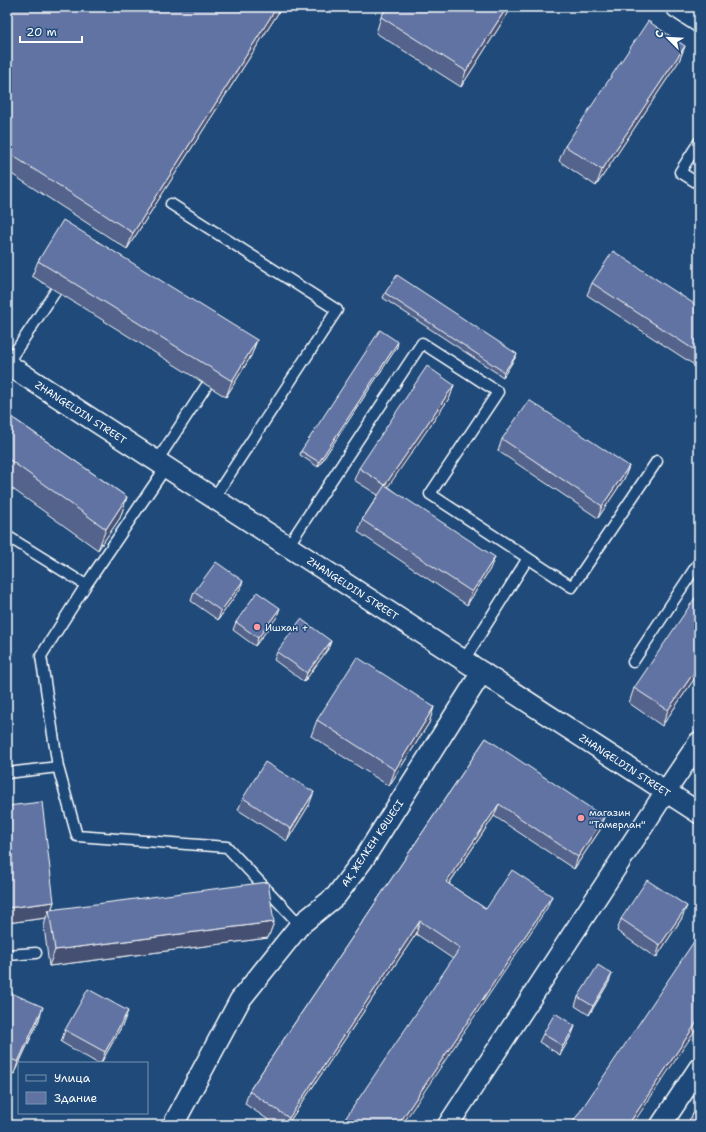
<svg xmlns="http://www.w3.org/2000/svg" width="706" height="1132" font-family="'Shantell Sans',sans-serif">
	<rect width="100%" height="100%" fill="#1f4a7a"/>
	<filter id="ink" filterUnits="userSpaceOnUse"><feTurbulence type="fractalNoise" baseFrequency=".025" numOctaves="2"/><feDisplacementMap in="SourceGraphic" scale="8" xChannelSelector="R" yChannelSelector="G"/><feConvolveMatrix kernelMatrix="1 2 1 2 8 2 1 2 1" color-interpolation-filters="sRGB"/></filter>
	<g filter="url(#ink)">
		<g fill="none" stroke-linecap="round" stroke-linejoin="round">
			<g stroke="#fff" stroke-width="13">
				<path id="lane" d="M699,142l-19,30 19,12
					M171,204l166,106 -123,188
					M7,364l56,-84
					M157,461l57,-87
					M7,536l79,49 -45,71 17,111 -51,6
					M288,546l134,-203 76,49 -68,102 142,93 85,-126
					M86,585l80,-118
					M464,660l64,-102
					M633,662l66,-100
					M58,767l19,69 150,11 73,78
					M7,955l29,-2"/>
			</g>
			<g stroke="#fff" stroke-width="23">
				<path id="street" d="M676,7l23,15
					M7,364l692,449
					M173,1125l67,-125 60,-75 36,-29 27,-36 119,-188
					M448,1125l218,-334 33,-49
					M661,1125l38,-57"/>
			</g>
			<use href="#lane" stroke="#1f4a7a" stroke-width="10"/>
			<use href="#street" stroke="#1f4a7a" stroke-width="20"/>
		</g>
		<path fill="#53638b" stroke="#fff" d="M7,7h275l-155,242 -120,-78z
			M387,7h125l-51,80 -85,-54 5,-16z
			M685,46l-6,15 -83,125 -37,-25 6,-15z
			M38,261l219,79 -6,16 -25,41 -194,-121z
			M592,283l107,24v61l-112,-73z
			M385,293l132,61 -2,4 -12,19 -120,-79z
			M397,347l-79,120 -18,-12 1,-4z
			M454,385l-4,12 -62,89 102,83 -23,36 -109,-73 4,-12 16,-25 -24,-15 5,-12z
			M7,414l120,83 -7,21 -22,32 -91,-65z
			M502,439l127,27 -5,13 -26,39 -100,-67z
			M240,589l-22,31 -27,-19 3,-9z
			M277,617l-22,29 -22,-16 3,-8z
			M331,641l-3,8 -24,33 -30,-22 3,-8z
			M699,672l-37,54 -33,-23 5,-15z
			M434,707l-5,16 -40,63 -78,-50 6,-16z
			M486,738l114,92 -26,39 -80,-53 -45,68 37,25 61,-1 -94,51 -37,-25 -129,191h-11l-31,-21 4,-13z
			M243,798l66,7 -22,36 -49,-31z
			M7,806l47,96 -3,8 223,12 -6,16 -219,28 -5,-40 2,-8 -39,5z
			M682,918l-26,40 -39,-27 4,-12z
			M609,982l-20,33 -14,-9 3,-9z
			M7,991l32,29 -25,54 -7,-3z
			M123,1024l-22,39h-4l-36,-21 4,-12z
			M575,1026l-3,8 -12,21 -21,-13 4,-8z
			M699,1103v22l-6,-11 3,-6z"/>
		<path fill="#445071" stroke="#fff" d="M277,7h5l-155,242 6,-16z
			M507,7h5l-51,80 5,-16z
			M685,46l-6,15 -83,125 6,-16z
			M257,340l-6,16 -25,41 6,-16z
			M398,342l-1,5 -79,120 1,-5z
			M517,354l-2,4 -12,19 1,-5z
			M454,385l-4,12 -69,100 4,-12z
			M629,466l-5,13 -26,39 4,-12z
			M127,497l-7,21 -22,32 8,-21z
			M495,557l-5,12 -23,36 5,-13z
			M243,581l-3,8 -22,31 3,-9z
			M280,608l-3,9 -22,29 3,-8z
			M331,641l-3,8 -24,33 3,-9z
			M699,665v7l-37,54 6,-16z
			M434,707l-5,16 -40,63 6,-16z
			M314,792l-5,13 -22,36 4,-12z
			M499,804l-5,12 -52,78 4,-12z
			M604,817l-4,13 -26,39 4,-12z
			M552,896l-5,12 -145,217h-4z
			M54,902l-4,11 -1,-3 -3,8 -39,5v-15z
			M687,906l-5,12 -26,40 4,-13z
			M420,921l-4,13 -129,191h-1l3,-7z
			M274,922l-6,16 -219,28 6,-16z
			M612,974l-3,8 -20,33 4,-9z
			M43,1007l-4,13 -25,54 4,-12z
			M128,1011l-5,13 -22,39 4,-11z
			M699,1019v6l-67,100h-4z
			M575,1026l-3,8 -12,21 3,-9z"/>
		<path fill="#6173a2" stroke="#fff" d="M7,7h270l-144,226 -126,-81z
			M387,7h120l-41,64 -85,-54z
			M648,21l37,25 -83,124 -37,-24z
			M63,220l194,120 -25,41 -194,-120z
			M613,251l86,56v46l-107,-70z
			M397,275l120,79 -13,18 -119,-79z
			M380,330l18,12 -79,120 -18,-11z
			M427,366l27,19 -69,100 110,72 -23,35 -110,-72 23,-35 -26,-17z
			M529,400l100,66 -27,40 -100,-67z
			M7,414l120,83 -21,32 -99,-71z
			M216,562l27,19 -22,30 -27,-19z
			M257,592l23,16 -22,30 -22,-16z
			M699,592v73l-31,45 -34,-22z
			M301,619l30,22 -24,32 -30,-21z
			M357,657l77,50 -39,63 -78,-50z
			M486,738l118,79 -26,40 -79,-53 -53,78 40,27 26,-39 40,26 -154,229h-57l119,-177 -40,-27 -131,197 -40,-27z
			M265,762l49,30 -23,37 -48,-31z
			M42,802l12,100 -47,6v-102z
			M647,880l40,26 -27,39 -39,-26z
			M268,882l6,40 -219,28 -6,-40z
			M699,934v85l-71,106h-57z
			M598,965l14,9 -19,32 -15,-9z
			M88,989l40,22 -23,41 -40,-22z
			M7,991l36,16 -25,55 -11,-5z
			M555,1013l20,13 -12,20 -20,-12z
			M699,1103v7l-3,-2z
			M693,1114l6,4v7h-13z"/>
	</g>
	<g fill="#ff9aa2" stroke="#1f4a7a" stroke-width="1.5">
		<circle cx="257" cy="627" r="4"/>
		<circle cx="581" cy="818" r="4"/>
	</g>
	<g text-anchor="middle" stroke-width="3" stroke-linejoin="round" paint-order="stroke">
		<g font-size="10" fill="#fff" stroke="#1f4a7a">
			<text transform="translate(81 412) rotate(33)" y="4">ZHANGELDIN STREET</text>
			<text transform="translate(353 588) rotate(33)" y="4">ZHANGELDIN STREET</text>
			<text transform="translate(625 765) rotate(33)" y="4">ZHANGELDIN STREET</text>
			<text transform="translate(372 843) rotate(-56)" y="4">АҚ ЖЕЛКЕН КӨШЕСІ</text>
		</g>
		<g font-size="10" fill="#fff" stroke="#1f4a7a" text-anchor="start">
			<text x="265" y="631">Ишхан +</text>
			<text x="589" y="816">магазин<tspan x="589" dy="12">"Тамерлан"</tspan></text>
		</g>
	</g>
	<rect width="706" height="1132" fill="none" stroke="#1f4a7a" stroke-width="24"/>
	<rect x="12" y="12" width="682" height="1108" fill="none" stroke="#fff" stroke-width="1.5" filter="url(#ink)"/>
	<rect x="18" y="1062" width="130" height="52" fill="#1f4a7a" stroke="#7992af"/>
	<rect x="26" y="1075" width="20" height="6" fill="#1f4a7a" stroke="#7992af"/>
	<text x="54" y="1082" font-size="12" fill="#ffffff">Улица</text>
	<rect x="26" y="1092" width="20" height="12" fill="#6173a2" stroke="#7992af"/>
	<text x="54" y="1102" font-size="12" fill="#ffffff">Здание</text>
	<g transform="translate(668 38) rotate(294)" stroke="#1f4a7a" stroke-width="3" paint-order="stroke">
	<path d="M0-3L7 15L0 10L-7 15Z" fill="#ffffff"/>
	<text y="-6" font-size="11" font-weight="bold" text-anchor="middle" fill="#ffffff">С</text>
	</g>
	<path d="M20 36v6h62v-6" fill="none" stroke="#ffffff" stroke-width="2"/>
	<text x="26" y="36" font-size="12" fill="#ffffff" stroke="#1f4a7a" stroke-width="3" paint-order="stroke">20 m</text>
</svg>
